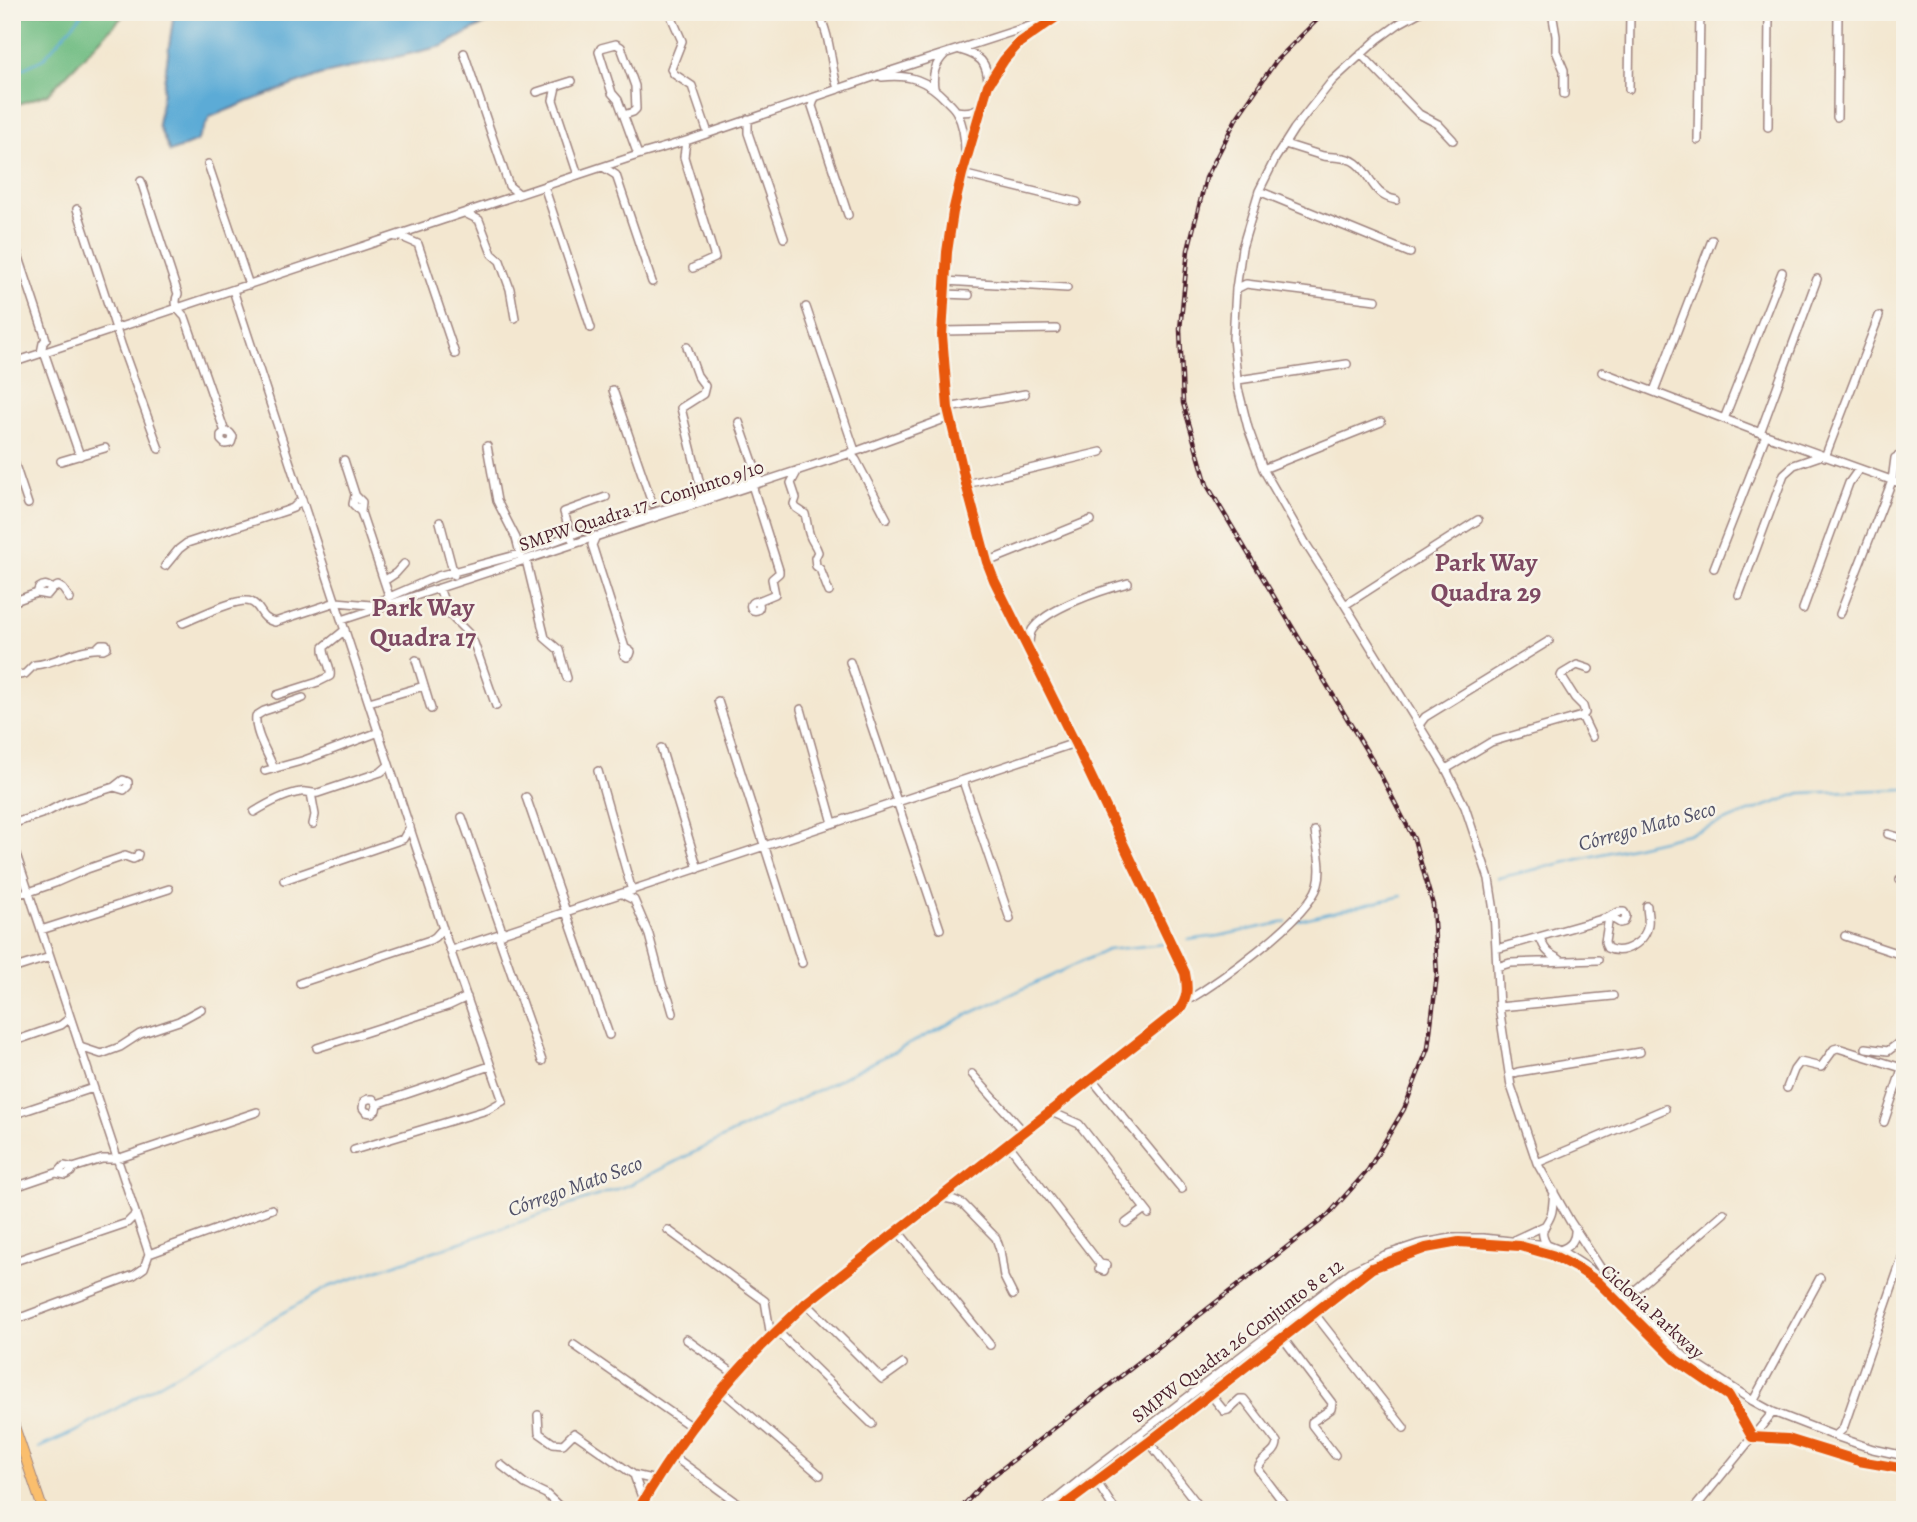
<svg xmlns="http://www.w3.org/2000/svg" width="1917" height="1522" font-family="Alegreya,serif">
	<rect width="100%" height="100%" fill="#f7f3e8"/>
	<filter id="ink" filterUnits="userSpaceOnUse"><feTurbulence type="fractalNoise" baseFrequency=".0143" numOctaves="2"/><feDisplacementMap in="SourceGraphic" scale="14" xChannelSelector="R" yChannelSelector="G"/><feConvolveMatrix kernelMatrix="1 2 1 2 8 2 1 2 1" color-interpolation-filters="sRGB"/></filter>
	<filter id="wash" filterUnits="userSpaceOnUse"><feTurbulence type="fractalNoise" baseFrequency=".00686" numOctaves="4" result="noise"/><feDisplacementMap in="SourceGraphic" scale="28" xChannelSelector="R" yChannelSelector="G"/><feGaussianBlur stdDeviation="1.57" result="paint"/><feColorMatrix in="noise" values="0 0 0 0 0 0 0 0 0 0 0 0 0 0 0 0 0 1.4 0 .05"/><feComposite in="paint" operator="in"/></filter>
	<g filter="url(#wash)">
		<rect width="100%" height="100%" fill="#f3e7d0"/>
		<path fill="#73be85" stroke="#5e6e58" stroke-width="2" d="M40,12h87l-79,82 -36,12v-88z"/>
		<path fill="#5cabd6" stroke="#536580" stroke-width="2" d="M174,12h332l-63,34 -123,29 -75,28 -35,14 -13,24 -27,11 -12,-27z"/>
		<g fill="none" stroke-linecap="round" stroke-linejoin="round">
			<path stroke="#5cabd6" stroke-width="2" d="M12,74l31,-15 41,-47
				M1498,878l194,-45 109,-40 104,-4
				M1295,921l107,-25
				M1187,940l31,-4 68,-14
				M38,1448l41,-18 249,-143 301,-102 342,-172 136,-63 57,-6"/>
		</g>
	</g>
	<g filter="url(#ink)">
		<g fill="none" stroke-linecap="round" stroke-linejoin="round">
			<g stroke="#9e837e" stroke-width="10">
				<path id="minor" d="M818,12c13,25 12,51 20,77
					M1420,12l-20,11 -22,16 -46,42 -38,48 -19,30 -16,32 -17,57 -6,41 -3,49 5,50 10,40 15,41 43,75 39,61 101,164 19,38 24,72 5,32 5,96 12,79 26,77 33,58 45,69
					M1552,12l4,24v15l8,19v24
					M671,16l11,25 -11,28 3,5 18,12 16,47
					M960,50c20,6 27,11 28,33
					M464,53l45,133 10,8
					M1361,54l58,60 19,10 15,16
					M882,77c28,-3 45,3 64,23 4,4 9,8 11,13 6,11 8,25 8,38
					M556,87l-3,13 25,75
					M934,88c-2,-14 1,-24 11,-34
					M1629,89l1,-77
					M537,92l35,-11
					M815,97l-3,9 36,109
					M956,111c10,2 18,1 25,-5
					M624,115l9,-3 3,-3 -1,-23 -14,-39 -5,-3 -15,4 -2,4 13,41 6,7 20,55
					M1837,117l1,-105
					M748,119v14l36,105
					M1768,127l1,-115
					M1698,140l2,-128
					M686,141l-2,16 31,101 -22,10
					M1285,144c13,4 25,8 38,12 11,2 24,0 33,7 17,13 15,32 40,37
					M208,164l41,121
					M603,167l13,8 36,107
					M962,174l115,28
					M141,181l37,113c-5,10 0,16 7,23l40,115 5,1 3,4 -2,6 -6,1 -4,-4v-5l4,-3
					M544,186l47,142
					M1259,191l151,62
					M77,209l45,138 37,102
					M465,213l14,7 13,34 8,7 10,28 5,29
					M12,236l34,103 -3,4 -2,10
					M396,237h6l16,7 37,110
					M945,281l122,7
					M1236,289l10,-5 130,16
					M233,290l214,651 56,160 -16,9 -133,40
					M944,294l25,1
					M806,307l49,144
					M942,331l114,-2
					M687,347l10,28 8,11 -2,8 -22,14 23,92
					M44,352l36,104
					M12,363l626,-208 48,-14 205,-70 182,-59
					M1602,372l164,63 139,50
					M1238,380l109,-16
					M613,390l39,113
					M1654,391l58,-151
					M948,408l77,-14
					M1724,419l58,-147
					M739,422l21,60
					M1760,433l57,-154
					M487,446l10,55 19,37 5,19
					M850,453l6,7 31,59
					M12,456l16,48
					M1825,457l54,-141
					M344,460l12,37
					M61,461l44,-13
					M1263,469l118,-47
					M798,470l-7,13 5,15 -2,6 2,4 9,6c2,7 2,14 5,22 2,6 6,9 8,16l-3,6 1,8 4,3 9,23
					M966,484l135,-32
					M752,485l27,85v3l-7,6 3,15 -17,7
					M355,495l7,7 -1,10 30,90
					M355,495l-2,9 8,8 -1,-3
					M440,522l14,53
					M596,536l-4,9 33,103
					M572,539l-8,-27 42,-15
					M526,560l19,78 14,12 8,28
					M987,562l104,-42
					M165,566l14,-17 8,-6 98,-32 8,-3 9,-9
					M1714,568l52,-133
					M384,581l12,-8 8,-9
					M439,588l10,26 19,19 6,10 22,63
					M37,593l2,-5c5,-4 8,-3 13,1
					M1739,595l45,-121 10,-9 26,-9
					M750.5 606a4.5 4.5 0 1 1 9 0a4.5 4.5 0 1 1-9 0Z
					M12,602l25,-9 10,2 5,-6 6,-3 5,3 7,10
					M1345,605l133,-85
					M1803,609l46,-126 10,-14
					M1840,614l52,-133 3,-23 4,-2 6,-1
					M342,620l518,-170 90,-33
					M183,623c13,-5 56,-27 68,-21 11,4 8,17 24,20l61,-20 35,3 67,-29 82,-22 70,-26 13,-2 15,-7 22,-2 119,-39
					M1029,647c0,-6 0,-12 3,-17 14,-22 71,-40 96,-47
					M625,648l6,4 -1,3 -3,2 -3,-2 -1,-3z
					M850,662l90,267
					M12,676l13,-2 9,-9c23,-1 45,-19 69,-16l4,-2 -1,-3h-5l-4,4
					M424,686l7,23
					M277,695l41,-13 12,-6c2,-10 -7,-18 -6,-29l21,-17
					M718,701l84,262
					M369,702l55,-16 -8,-26
					M801,709l32,114
					M1582,716l3,-3 -2,-7 -8,-8 -14,-22 1,-2 15,-9 12,4
					M1419,725l6,-8 124,-76
					M661,748l37,121
					M274,769c-6,-16 -20,-36 -18,-53l8,-5 39,-13
					M1446,769l45,-27 91,-26 10,21
					M265,771l40,-11 74,-28
					M598,771l34,120
					M963,781l47,138
					M311,793l4,22 -2,9
					M526,797l83,238
					M254,812c13,-8 31,-18 47,-20 6,-1 11,2 17,1l63,-21 8,-7
					M462,817l41,117
					M12,824l35,-12 19,-10 48,-15 10,3 4,-4v-4l-5,-2 -9,7
					M1888,834l17,5
					M12,842l137,412 -5,14 -10,7 -122,46
					M284,880l119,-41 7,-12
					M1900,880l5,1
					M12,894l17,-2 26,-9 32,-14 38,-13 8,3 4,-2 1,-3
					M624,895l10,5 15,35 14,53 6,11 4,14
					M1609,917l-4,25 2,6c17,8 39,-6 41,-24 1,-6 -1,-12 -1,-18
					M41,930l128,-41
					M498,935l44,126
					M1845,936l60,20
					M1540,937c4,12 7,16 19,22
					M1496,949l113,-32 10,-5h5l2,4 -2,6 -4,1 -5,-3 -3,-5
					M451,950l624,-207
					M1497,967l13,-4 88,-3
					M12,969l38,-12
					M300,983l130,-43 5,-3 8,-9
					M1185,1002c32,-19 122,-82 133,-117 5,-17 -1,-37 -3,-54
					M1499,1007l114,-11
					M12,1042l49,-17 9,-7
					M80,1047l21,7 19,-7 20,-13 39,-13 22,-12
					M317,1048l131,-42 19,-9
					M1866,1048l22,3 17,-13
					M972,1074l52,58
					M1509,1075l9,-3 122,-20
					M1091,1078l91,111
					M1787,1088l7,-18 6,-8 21,5 13,-18 4,-1 67,21
					M377,1104l-4,-5h-5l-4,2 -1,7 3,4 6,1 4,-3 1,-6 113,-38
					M1049,1111l30,13 70,90
					M12,1115l81,-27
					M1884,1122l18,-53
					M1008,1144l92,120 6,1 -2,6 -5,-2 1,-5
					M1537,1163l128,-54
					M58,1173l6,-7 9,2 29,-9h15l140,-47
					M12,1188l44,-15 10,2 5,-3 2,-4
					M939,1197l15,3 9,4 33,34 4,12 4,27 9,18
					M1126,1223l19,-14
					M668,1230l97,71 6,36
					M897,1230l93,115
					M1516,1239l28,-13
					M1547,1245c-11,-17 2,-19 5,-34 1,-6 1,-13 2,-19
					M1560,1250c11,-4 16,-10 15,-22
					M149,1254l123,-45
					M12,1262l115,-39 8,-8
					M1316,1299l-2,14 90,115
					M1624,1300l100,-87
					M806,1303l76,76 21,-15
					M1276,1329l56,74 -1,6 -19,13v3l23,30
					M777,1331l95,93
					M686,1339l50,36
					M574,1345l119,83
					M1203,1385l21,26 4,-1 12,-11h4l33,43c0,13 -16,15 -19,27l31,41
					M722,1391l98,84
					M1753,1401l67,-123
					M538,1415l1,18 14,10 10,1 11,-11 60,42 22,5
					M1136,1436l13,6 53,68
					M1835,1436l8,-7 62,-179
					M673,1456l74,54
					M501,1465l24,19 21,10 17,16
					M1090,1472l25,38
					M634,1475l9,25
					M638,1510c32,-55 70,-107 113,-153 18,-19 37,-36 55,-54l373,-293c9,-12 9,-22 6,-37l-110,-230 -81,-163 -7,-18 -21,-78 -18,-76 -6,-73 5,-83 6,-40 9,-38 26,-89 16,-25 15,-17 36,-25
					M1043,1510l47,-38 262,-201 33,-16 33,-11 34,-6h31l64,7 13,5 25,16 30,24 70,67 68,44 20,11 62,24 38,13 32,7
					M1693,1510l80,-98"/>
			</g>
			<g stroke="#9e837e" stroke-width="11">
				<path id="major" d="M12,1419l31,91"/>
			</g>
			<use href="#minor" stroke="#fff" stroke-width="7"/>
			<use href="#major" stroke="#fabe6d" stroke-width="9"/>
			<g stroke="#4a1f2b" stroke-width="4.5">
				<path id="rail" d="M959,1510l26,-28 343,-267 40,-45 36,-61 24,-61 9,-73 -4,-70 -19,-66 -36,-69 -171,-285 -24,-82 -3,-74 8,-79 18,-72 30,-59 40,-58 49,-49"/>
			</g>
			<use href="#rail" stroke="#f7f3e8" stroke-width="2" stroke-dasharray="5" stroke-linecap="butt"/>
			<g stroke="#f7f3e8" stroke-width="15">
				<path id="cycleway" d="M638,1510c32,-55 70,-107 113,-153 18,-19 37,-36 55,-54l373,-293c9,-12 9,-22 6,-37l-110,-230 -81,-163 -7,-18 -21,-78 -18,-76 -6,-73 5,-83 6,-40 9,-38 26,-89 16,-25 15,-17 36,-25
					M1058,1510l91,-68 223,-174 54,-20 33,-6 61,4 32,9 27,14 19,13 78,78 53,36 23,41 36,2 71,22 46,8"/>
			</g>
			<use href="#cycleway" stroke="#e8590c" stroke-width="10"/>
		</g>
	</g>
	<g text-anchor="middle" stroke-width="5" stroke-linejoin="round" paint-order="stroke">
		<g font-size="19" fill="#4a1f2b" stroke="#f7f3e8">
			<text transform="translate(641 505) rotate(-18)" y="7">SMPW Quadra 17 - Conjunto 9/10</text>
			<text transform="translate(1653 1311) rotate(42)" y="7">Ciclovia Parkway</text>
			<text transform="translate(1237 1340) rotate(-37)" y="7">SMPW Quadra 26 Conjunto 8 e 12</text>
		</g>
		<g font-size="21" font-style="italic" fill="#505067" stroke="#f7f3e8">
			<text transform="translate(1647 826) rotate(-15)" y="7">Córrego Mato Seco</text>
			<text transform="translate(575 1186) rotate(-20)" y="7">Córrego Mato Seco</text>
		</g>
		<g font-size="26" font-weight="bold" fill="#7e4962" stroke="#f7f3e8">
			<text x="1486" y="571">Park Way<tspan x="1486" dy="30">Quadra 29</tspan></text>
			<text x="423" y="616">Park Way<tspan x="423" dy="30">Quadra 17</tspan></text>
		</g>
	</g>
	<rect width="1917" height="1522" fill="none" stroke="#f7f3e8" stroke-width="42"/>
</svg>
